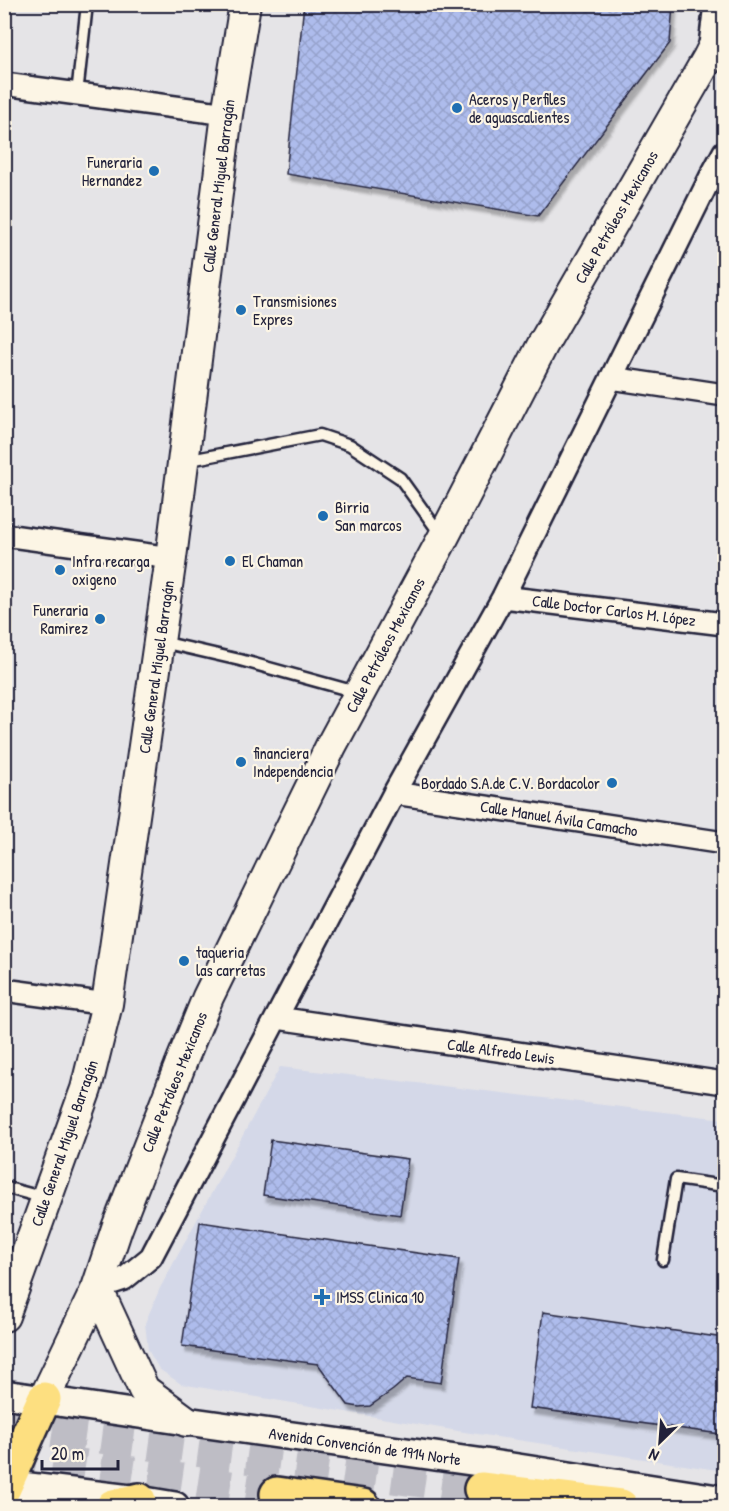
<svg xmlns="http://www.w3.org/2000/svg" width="729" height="1511" font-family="'Patrick Hand',sans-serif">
	<defs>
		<pattern id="building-cross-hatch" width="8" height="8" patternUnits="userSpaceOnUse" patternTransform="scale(1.5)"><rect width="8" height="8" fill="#aebcec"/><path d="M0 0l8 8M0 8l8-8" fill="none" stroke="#95a1cb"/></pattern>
		<filter id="shadow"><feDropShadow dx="3.5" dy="6" stdDeviation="1.5" flood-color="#0004"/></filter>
	</defs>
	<rect width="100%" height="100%" fill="#e5e4e7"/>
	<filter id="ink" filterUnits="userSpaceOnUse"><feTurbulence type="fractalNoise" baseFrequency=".0167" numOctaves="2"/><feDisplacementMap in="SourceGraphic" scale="12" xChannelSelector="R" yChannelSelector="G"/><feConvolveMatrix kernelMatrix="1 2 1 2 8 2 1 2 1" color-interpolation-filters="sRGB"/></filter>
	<g filter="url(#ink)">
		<path fill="#d4d8e8" d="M280,1067l444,52v352l-260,-39 -283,-48 -22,-15 -11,-19 -3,-27 15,-35z"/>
		<path fill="url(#building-cross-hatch)" stroke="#22223b" stroke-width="1.5" filter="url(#shadow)" d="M304,4h369l-3,39 -132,173 -252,-42z
			M271,1140l137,19 -8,56 -137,-20z
			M200,1222l259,37 -18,124 -34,-5 -14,12 -23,16 -11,1 -11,-2 -30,-41 -136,-18z
			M543,1312l181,26v107h-2l-2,-11 -190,-26z"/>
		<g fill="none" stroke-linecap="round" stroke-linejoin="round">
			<path stroke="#bebdc5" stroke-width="33" stroke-dasharray="33 16" stroke-linecap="butt" d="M4,1424l477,65
				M4,1454l273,40"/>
			<g stroke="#22223b" stroke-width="15">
				<path id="service" d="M77,94l10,-90
					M185,461l135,-26 30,10 50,33 41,57
					M162,642l78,18 116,32
					M4,1187l41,11
					M4,1254l17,7
					M663,1260l13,-81 48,7"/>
			</g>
			<g stroke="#22223b" stroke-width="26">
				<path id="minor" d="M710,45l5,-41
					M4,84l223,30
					M611,378l113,17
					M4,535l167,23
					M503,597l221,27
					M394,793l330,50
					M4,990l103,14
					M277,1018l447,65
					M97,1288l27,-9 27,-22 243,-464 109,-196 207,-419 14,-26"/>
			</g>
			<g stroke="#22223b" stroke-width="32">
				<path id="tertiary" d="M4,1394l182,27 299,42 239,37
					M4,1484l135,16 36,6"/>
			</g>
			<g stroke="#22223b" stroke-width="34">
				<path id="secondary" d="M97,1288l47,102 42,31
					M4,1316l82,-227 21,-85 64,-446 56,-444 18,-110
					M44,1399l53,-111 20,-60 64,-165 27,-66 123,-251 112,-208 100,-194 165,-286 16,-32"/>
			</g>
			<g stroke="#22223b" stroke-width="38">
				<path id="primary" d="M4,1488l40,-89
					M481,1489l140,17
					M277,1494l86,12
					M113,1506l26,-6"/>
			</g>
			<use href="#service" stroke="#fcf5e5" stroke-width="10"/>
			<use href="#minor" stroke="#fcf5e5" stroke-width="21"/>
			<use href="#tertiary" stroke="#fcf5e5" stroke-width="27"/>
			<use href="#secondary" stroke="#fcf5e5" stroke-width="30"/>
			<use href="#primary" stroke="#fddf80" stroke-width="33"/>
		</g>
	</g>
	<g fill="#1f6fb2" stroke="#fcf5e5" stroke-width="2">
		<circle cx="457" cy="108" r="6"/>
		<circle cx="154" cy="171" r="6"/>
		<circle cx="241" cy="310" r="6"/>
		<circle cx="323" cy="516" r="6"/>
		<circle cx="230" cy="561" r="6"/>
		<circle cx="60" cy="570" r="6"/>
		<circle cx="100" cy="619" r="6"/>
		<circle cx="241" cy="762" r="6"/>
		<circle cx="612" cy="783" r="6"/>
		<circle cx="184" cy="961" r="6"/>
		<path d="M319 1288h6v6h6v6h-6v6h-6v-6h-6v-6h6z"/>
	</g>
	<g text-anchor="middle" stroke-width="4.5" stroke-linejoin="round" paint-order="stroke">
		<g font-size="16" fill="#22223b" stroke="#fcf5e5" text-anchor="start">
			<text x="469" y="105">Aceros y Perfiles<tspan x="469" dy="18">de aguascalientes</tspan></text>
			<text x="142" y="168" text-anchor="end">Funeraria<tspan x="142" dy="18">Hernandez</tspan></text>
			<text x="253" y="307">Transmisiones<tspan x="253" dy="18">Expres</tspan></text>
			<text x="335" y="513">Birria<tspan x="335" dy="18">San marcos</tspan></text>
			<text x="72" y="567">Infra recarga<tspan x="72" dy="18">oxigeno</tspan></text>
			<text x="242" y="567">El Chaman</text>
			<text x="88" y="616" text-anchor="end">Funeraria<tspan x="88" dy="18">Ramirez</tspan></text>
			<text x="253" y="759">financiera<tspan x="253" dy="18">Independencia</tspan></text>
			<text x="600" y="789" text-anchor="end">Bordado S.A.de C.V. Bordacolor</text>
			<text x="196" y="958">taqueria<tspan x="196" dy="18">las carretas</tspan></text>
			<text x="336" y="1303">IMSS Clinica 10</text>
		</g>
		<g font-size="16" fill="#22223b" stroke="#fcf5e5">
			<text transform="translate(218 186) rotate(-83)" y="6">Calle General Miguel Barragán</text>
			<text transform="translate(616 217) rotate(-60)" y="6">Calle Petróleos Mexicanos</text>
			<text transform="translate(614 610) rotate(7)" y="6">Calle Doctor Carlos M. López</text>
			<text transform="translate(385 645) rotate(-62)" y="6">Calle Petróleos Mexicanos</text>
			<text transform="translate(156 667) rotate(-82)" y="6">Calle General Miguel Barragán</text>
			<text transform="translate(559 818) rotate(9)" y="6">Calle Manuel Ávila Camacho</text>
			<text transform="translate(501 1051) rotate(8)" y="6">Calle Alfredo Lewis</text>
			<text transform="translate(174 1082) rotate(-68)" y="6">Calle Petróleos Mexicanos</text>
			<text transform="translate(64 1143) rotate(-71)" y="6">Calle General Miguel Barragán</text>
			<text transform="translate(365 1446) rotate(8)" y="6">Avenida Convención de 1914 Norte</text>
		</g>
	</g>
	<rect width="729" height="1511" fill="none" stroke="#fcf5e5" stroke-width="24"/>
	<rect x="12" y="12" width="705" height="1487" fill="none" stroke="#22223b" stroke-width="2" filter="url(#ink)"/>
	<g transform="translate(660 1442) rotate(205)" stroke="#fcf5e5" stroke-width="4.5" paint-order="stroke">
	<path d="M0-4.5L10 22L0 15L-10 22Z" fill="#22223b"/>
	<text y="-9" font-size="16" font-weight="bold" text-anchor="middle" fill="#22223b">N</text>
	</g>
	<path d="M42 1460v9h76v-9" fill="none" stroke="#22223b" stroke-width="3"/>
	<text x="51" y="1460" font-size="18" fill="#22223b" stroke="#fcf5e5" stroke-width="4.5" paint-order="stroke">20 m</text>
</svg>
